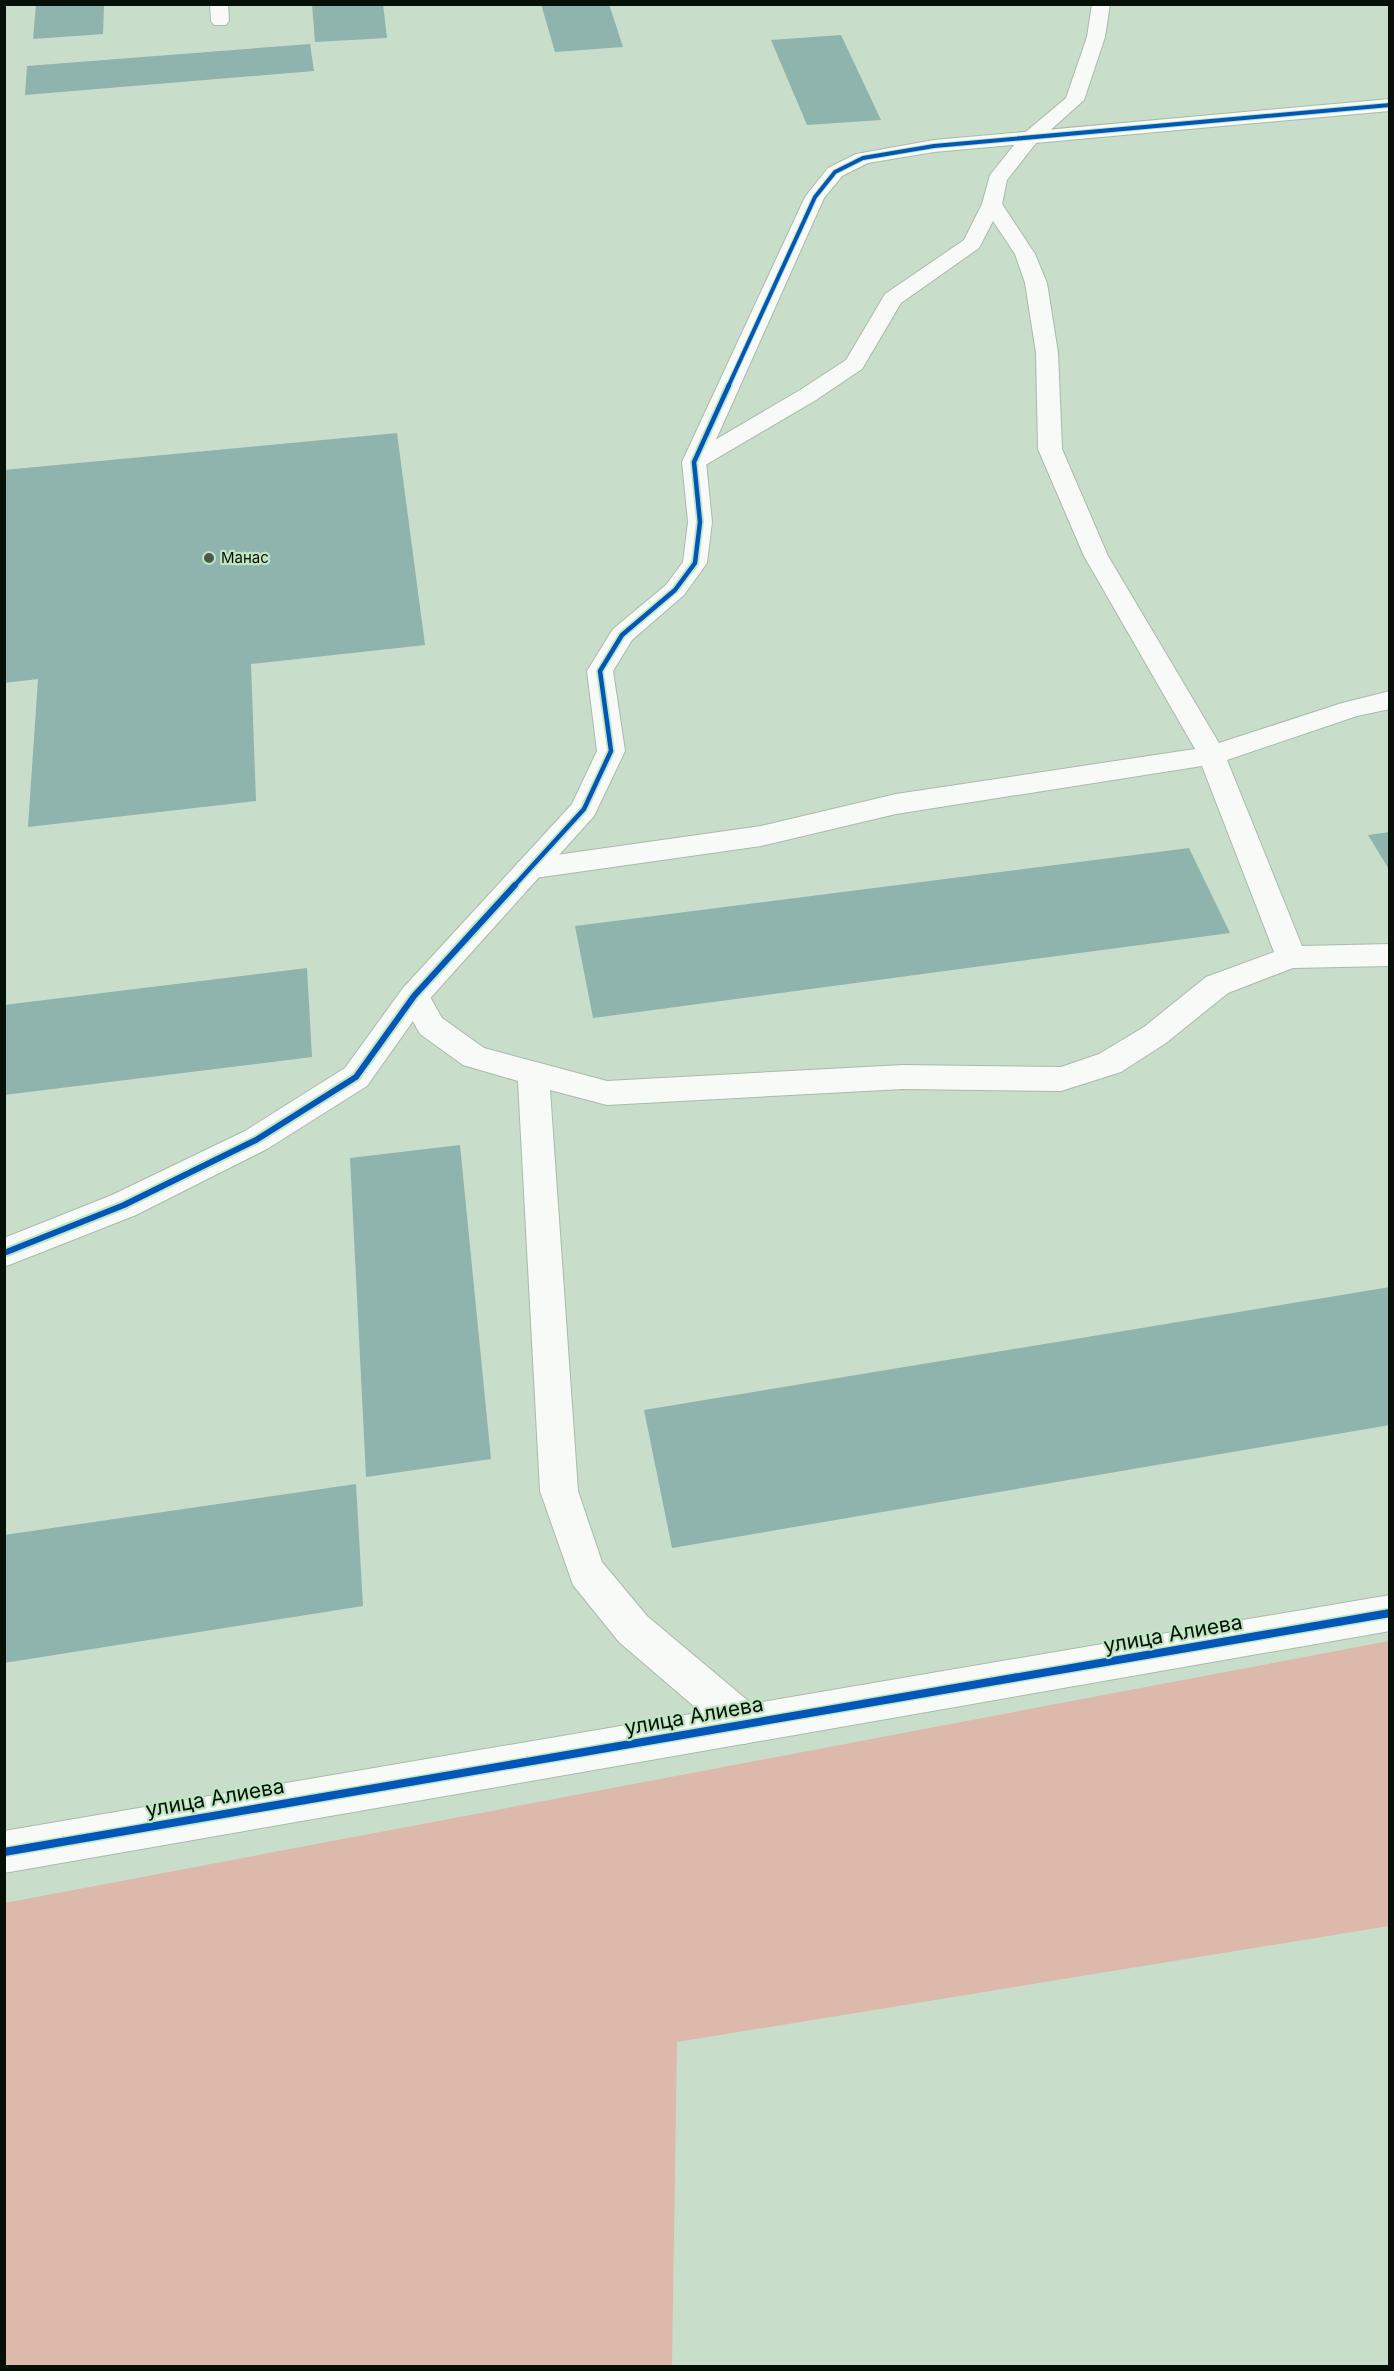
<svg xmlns="http://www.w3.org/2000/svg" width="1394" height="2371" font-family="Inter,sans-serif">
	<rect width="100%" height="100%" fill="#c8deca"/>
	<path fill="#dcb9ab" d="M1389,1641v285l-712,116 -5,324h-667v-463z"/>
	<path fill="#8fb3ad" d="M36,4h68l-1,30 -70,5z
		M312,4h71l4,34 -72,4z
		M541,4h68l14,43 -68,5z
		M841,35l40,85 -74,5 -36,-85z
		M310,44l4,27 -289,24 2,-29z
		M397,433l28,212 -174,19 5,137 -228,26 10,-148 -34,4v-213z
		M1390,832v39l-22,-36z
		M1189,848l41,85 -637,85 -18,-92z
		M307,968l5,89 -308,38v-90z
		M460,1145l31,314 -125,18 -16,-319z
		M1390,1287v138l-718,123 -28,-138z
		M356,1484l7,122 -359,57v-128z"/>
	<g fill="none" stroke-linecap="round" stroke-linejoin="round">
		<g stroke="#a9baab" stroke-width="2">
			<path id="service" d="M210,4h18l1,17 -3,4h-12l-3,-4z
				M1092,4h18l-5,33 -21,63 -48,43 -29,37 -5,24 33,50 12,29 11,70 4,96 46,107 111,187 123,-40 48,-12v18l-33,7 -130,44 75,186 88,-2v22l-97,2 -65,25 -62,50 -45,29 -60,19 -158,-2 -296,16 -57,-15 28,401 24,71 45,54 112,94 6,14 -6,14 -14,6 -14,-6 -112,-96 -46,-57 -33,-94 -22,-410 -55,-16 -43,-31 -21,-38 4,-8 11,-3 11,3 17,30 42,30 123,33 296,-16 158,2 38,-13 45,-27 62,-50 68,-25 -72,-186 -306,48 -135,32 -233,33 -10,-3 -4,-7 4,-7 10,-3 233,-33 135,-32 299,-45 -111,-193 -46,-107 -2,-96 -11,-70 -10,-29 -22,-33 -14,27 -78,55 -39,66 -46,31 -114,67 -8,2 -8,-2 -4,-5 4,-5 114,-67 46,-30 39,-66 79,-54 18,-36 8,-29 32,-40 44,-37 21,-61z"/>
		</g>
		<g stroke="#a9baab" stroke-width="2">
			<path id="minor" d="M1390,99v12l-456,41 -66,11 -26,13 -18,22 -118,264 6,60 -5,41 -23,32 -52,45 -19,31 12,80 -31,65 -169,188 -58,82 -100,63 -131,66 -132,52v-29l108,-43 133,-64 100,-63 58,-80 169,-184 25,-53 -10,-80 26,-42 53,-44 17,-23 5,-40 -6,-60 123,-265 23,-29 28,-14 78,-14z
				M1390,1595v36l-1386,242v-42z"/>
		</g>
		<use href="#service" fill="#f7faf7" fill-rule="evenodd"/>
		<use href="#minor" fill="#f7faf7" fill-rule="evenodd"/>
		<g stroke="#c0e6c3" stroke-width="6">
			<path id="cycleway-far3" d="M728,387l87,-190 20,-25 28,-14 71,-12 456,-41"/>
		</g>
		<g stroke="#c0e6c3" stroke-width="8">
			<path id="cycleway-far2" d="M514,886l70,-77 27,-58 -11,-80 22,-36 53,-45 20,-27 5,-41 -6,-60 35,-77"/>
		</g>
		<g stroke="#c0e6c3" stroke-width="10">
			<path id="cycleway-far1" d="M4,1253l120,-48 132,-65 100,-63 58,-81 101,-111"/>
		</g>
		<g stroke="#c0e6c3" stroke-width="11">
			<path id="cycleway" d="M4,1852l1386,-239"/>
		</g>
		<use href="#cycleway-far3" stroke="#0057b8" stroke-width="4"/>
		<use href="#cycleway-far2" stroke="#0057b8" stroke-width="4.5"/>
		<use href="#cycleway-far1" stroke="#0057b8" stroke-width="6"/>
		<use href="#cycleway" stroke="#0057b8" stroke-width="8"/>
	</g>
	<circle fill="#49594b" stroke="#c0e6c3" stroke-width="2" cx="209" cy="558" r="6"/>
	<g text-anchor="middle" stroke-width="4.5" stroke-linejoin="round" paint-order="stroke">
		<g font-size="15" fill="#051106" stroke="#c0e6c3" text-anchor="start">
			<text x="221" y="563">Манас</text>
		</g>
		<g font-size="21" fill="#051106" stroke="#c0e6c3">
			<text transform="translate(1173 1634) rotate(-10)" y="7">улица Алиева</text>
			<text transform="translate(694 1716) rotate(-10)" y="7">улица Алиева</text>
			<text transform="translate(215 1798) rotate(-10)" y="7">улица Алиева</text>
		</g>
	</g>
	<rect width="1394" height="2371" fill="none" stroke="#051106" stroke-width="12"/>
</svg>
